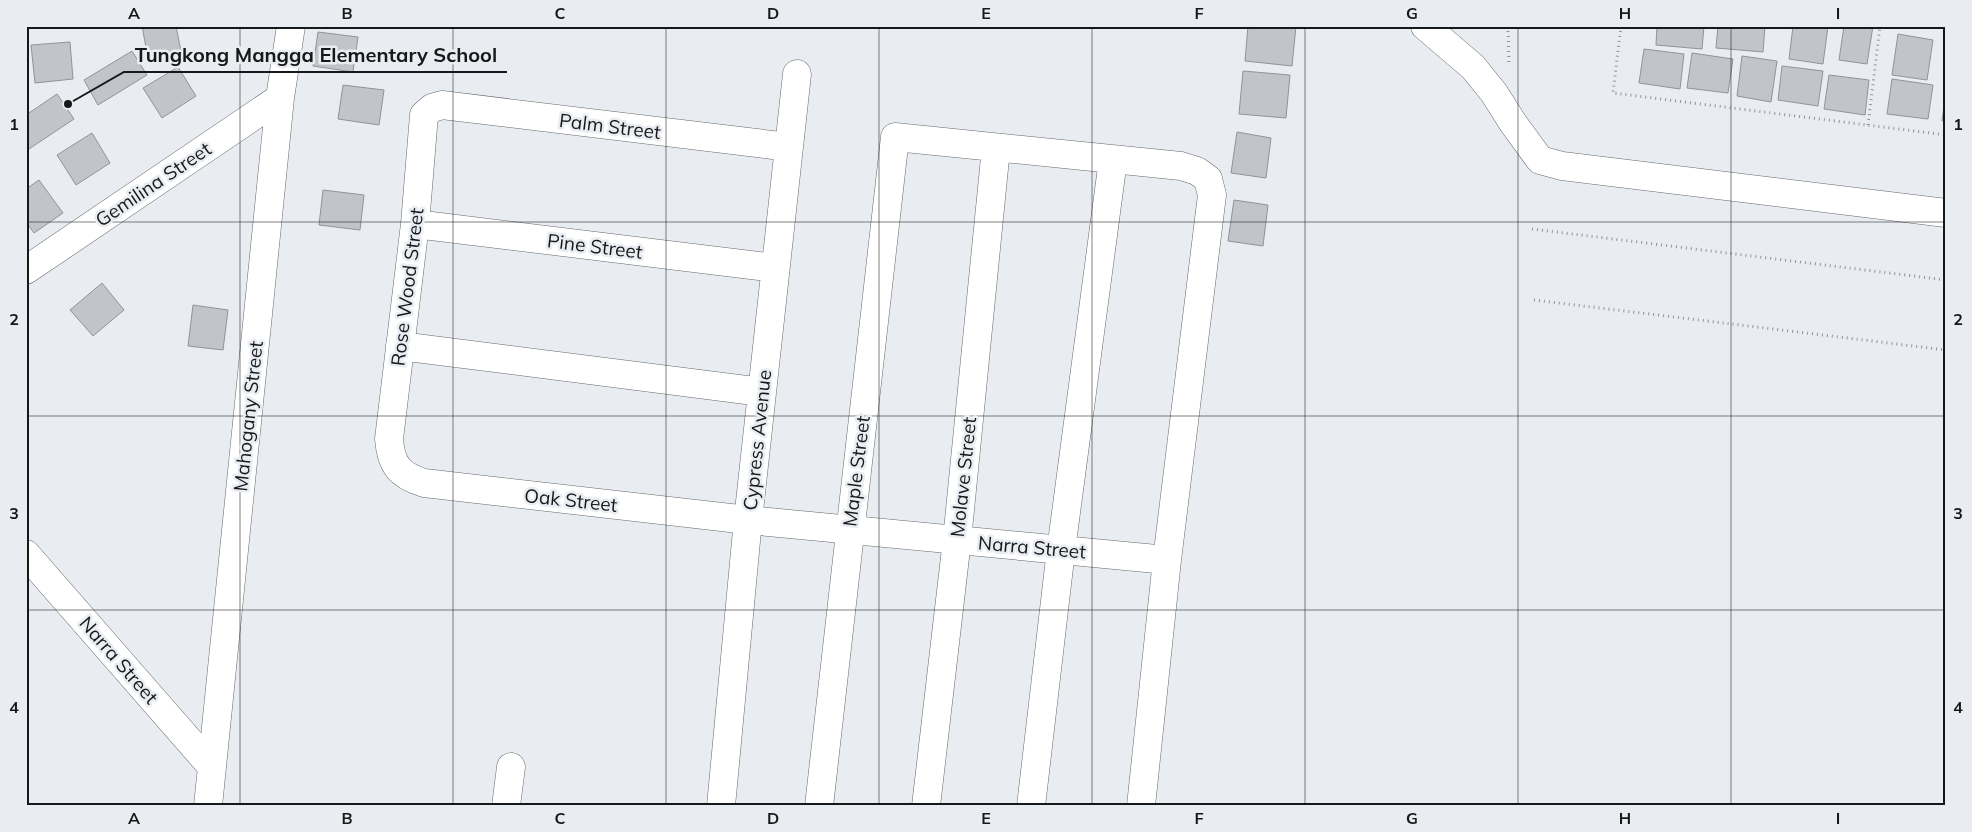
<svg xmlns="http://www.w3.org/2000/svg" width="1972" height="832" font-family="Mulish,sans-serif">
	<rect width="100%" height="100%" fill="#e9edf1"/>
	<path fill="#c1c4c8" stroke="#919398" d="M142,26h34l5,25 -33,7z
		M1248,26h48l-4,40 -47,-5z
		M1657,26h47l-2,23 -46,-4z
		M1718,26h47l-2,26 -47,-4z
		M1793,26h35l-5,38 -34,-5z
		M1844,26h29l-6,38 -28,-4z
		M318,32l40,5 -5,35 -40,-6z
		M1898,34l35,6 -6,40 -35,-5z
		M70,42l3,37 -38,4 -4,-38z
		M1644,49l40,5 -4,35 -41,-6z
		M132,51l15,24 -49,30 -14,-25z
		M1692,53l41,6 -5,34 -41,-5z
		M1742,56l35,5 -6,41 -34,-6z
		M1782,66l41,5 -5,35 -40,-6z
		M178,67l18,29 -34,22 -19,-30z
		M1243,71l47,4 -4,43 -47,-4z
		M1829,75l40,5 -4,35 -41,-6z
		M1892,79l41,6 -5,34 -41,-5z
		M343,85l41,5 -5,35 -41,-6z
		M1946,91v30h-4z
		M57,94l17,25 -48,32v-36z
		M1237,132l34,6 -5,40 -35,-5z
		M92,133l18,30 -34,22 -19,-30z
		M39,180l24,33 -29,20 -8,-11v-33z
		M323,190l41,5 -4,35 -41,-5z
		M1234,200l34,5 -5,41 -35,-5z
		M102,283l22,27 -31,26 -23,-26z
		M193,305l35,5 -5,40 -35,-4z"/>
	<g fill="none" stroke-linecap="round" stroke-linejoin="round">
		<g stroke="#65686c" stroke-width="29">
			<path id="minor" d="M1425,26l48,41 21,26 19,30 27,37 22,6 384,47
				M789,147l-347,-42 -10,3 -8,7 -9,109 -26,215c2,26 10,36 35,44l324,37 419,40
				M415,224l360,44
				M26,270l254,-172
				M400,346l362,46
				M26,554l186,213
				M208,806l72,-708 11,-72
				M506,806l5,-39
				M721,806l27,-286 49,-446
				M819,806l76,-669 286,29 16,5 11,8 4,16 -45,365 -26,246
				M926,806l31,-266 39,-392
				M1031,806l30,-256 52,-390"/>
		</g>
		<path stroke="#919497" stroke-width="3" stroke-dasharray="1 4" stroke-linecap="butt" d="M1508,26l1,40
			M1621,26l-8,67 333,42
			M1868,125l12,-99
			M1532,229l414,51
			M1534,300l412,50"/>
		<use href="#minor" stroke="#fff" stroke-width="28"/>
	</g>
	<path fill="none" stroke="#161819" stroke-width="1" stroke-opacity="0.55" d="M240,26v780M453,26v780M666,26v780M879,26v780M1092,26v780M1305,26v780M1518,26v780M1731,26v780M26,222h1920M26,416h1920M26,610h1920"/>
	<g text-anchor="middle" stroke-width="5" stroke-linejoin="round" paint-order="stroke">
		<g font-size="19" fill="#161819" stroke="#e9edf1">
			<text transform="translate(610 126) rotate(7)" y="7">Palm Street</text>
			<text transform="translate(153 184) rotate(-34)" y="7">Gemilina Street</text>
			<text transform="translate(595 246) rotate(7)" y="7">Pine Street</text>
			<text transform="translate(407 287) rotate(-83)" y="7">Rose Wood Street</text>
			<text transform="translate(248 416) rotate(-84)" y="7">Mahogany Street</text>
			<text transform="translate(757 440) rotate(-84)" y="7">Cypress Avenue</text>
			<text transform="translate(856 471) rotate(-83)" y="7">Maple Street</text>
			<text transform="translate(963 477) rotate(-84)" y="7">Molave Street</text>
			<text transform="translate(571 500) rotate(6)" y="7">Oak Street</text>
			<text transform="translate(1032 547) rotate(5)" y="7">Narra Street</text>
			<text transform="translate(119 660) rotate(49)" y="7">Narra Street</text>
		</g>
	</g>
	<path fill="none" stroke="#161819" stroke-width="2" d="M68 104L124 72H507"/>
	<circle fill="#161819" stroke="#e9edf1" stroke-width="2" cx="68" cy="104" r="5"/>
	<g font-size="20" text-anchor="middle" font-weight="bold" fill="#161819" stroke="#e9edf1" stroke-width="5" stroke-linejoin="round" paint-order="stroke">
		<text x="316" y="62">Tungkong Mangga Elementary School</text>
	</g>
	<rect width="1972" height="832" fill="none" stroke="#e9edf1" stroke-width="55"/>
	<rect x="28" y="28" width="1916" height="776" fill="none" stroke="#161819" stroke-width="2"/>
	<g font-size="16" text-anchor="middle" font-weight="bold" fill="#161819">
		<text x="134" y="19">A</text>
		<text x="347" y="19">B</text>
		<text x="560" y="19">C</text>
		<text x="773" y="19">D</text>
		<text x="986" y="19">E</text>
		<text x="1199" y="19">F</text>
		<text x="1412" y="19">G</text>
		<text x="1625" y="19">H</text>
		<text x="1838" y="19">I</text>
		<text x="14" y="130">1</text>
		<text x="1958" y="130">1</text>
		<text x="14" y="325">2</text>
		<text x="1958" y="325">2</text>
		<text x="14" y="519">3</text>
		<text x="1958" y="519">3</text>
		<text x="14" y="713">4</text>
		<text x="1958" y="713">4</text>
		<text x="134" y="824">A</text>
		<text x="347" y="824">B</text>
		<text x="560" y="824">C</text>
		<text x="773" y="824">D</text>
		<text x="986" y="824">E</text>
		<text x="1199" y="824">F</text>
		<text x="1412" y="824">G</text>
		<text x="1625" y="824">H</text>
		<text x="1838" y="824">I</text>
	</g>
</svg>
